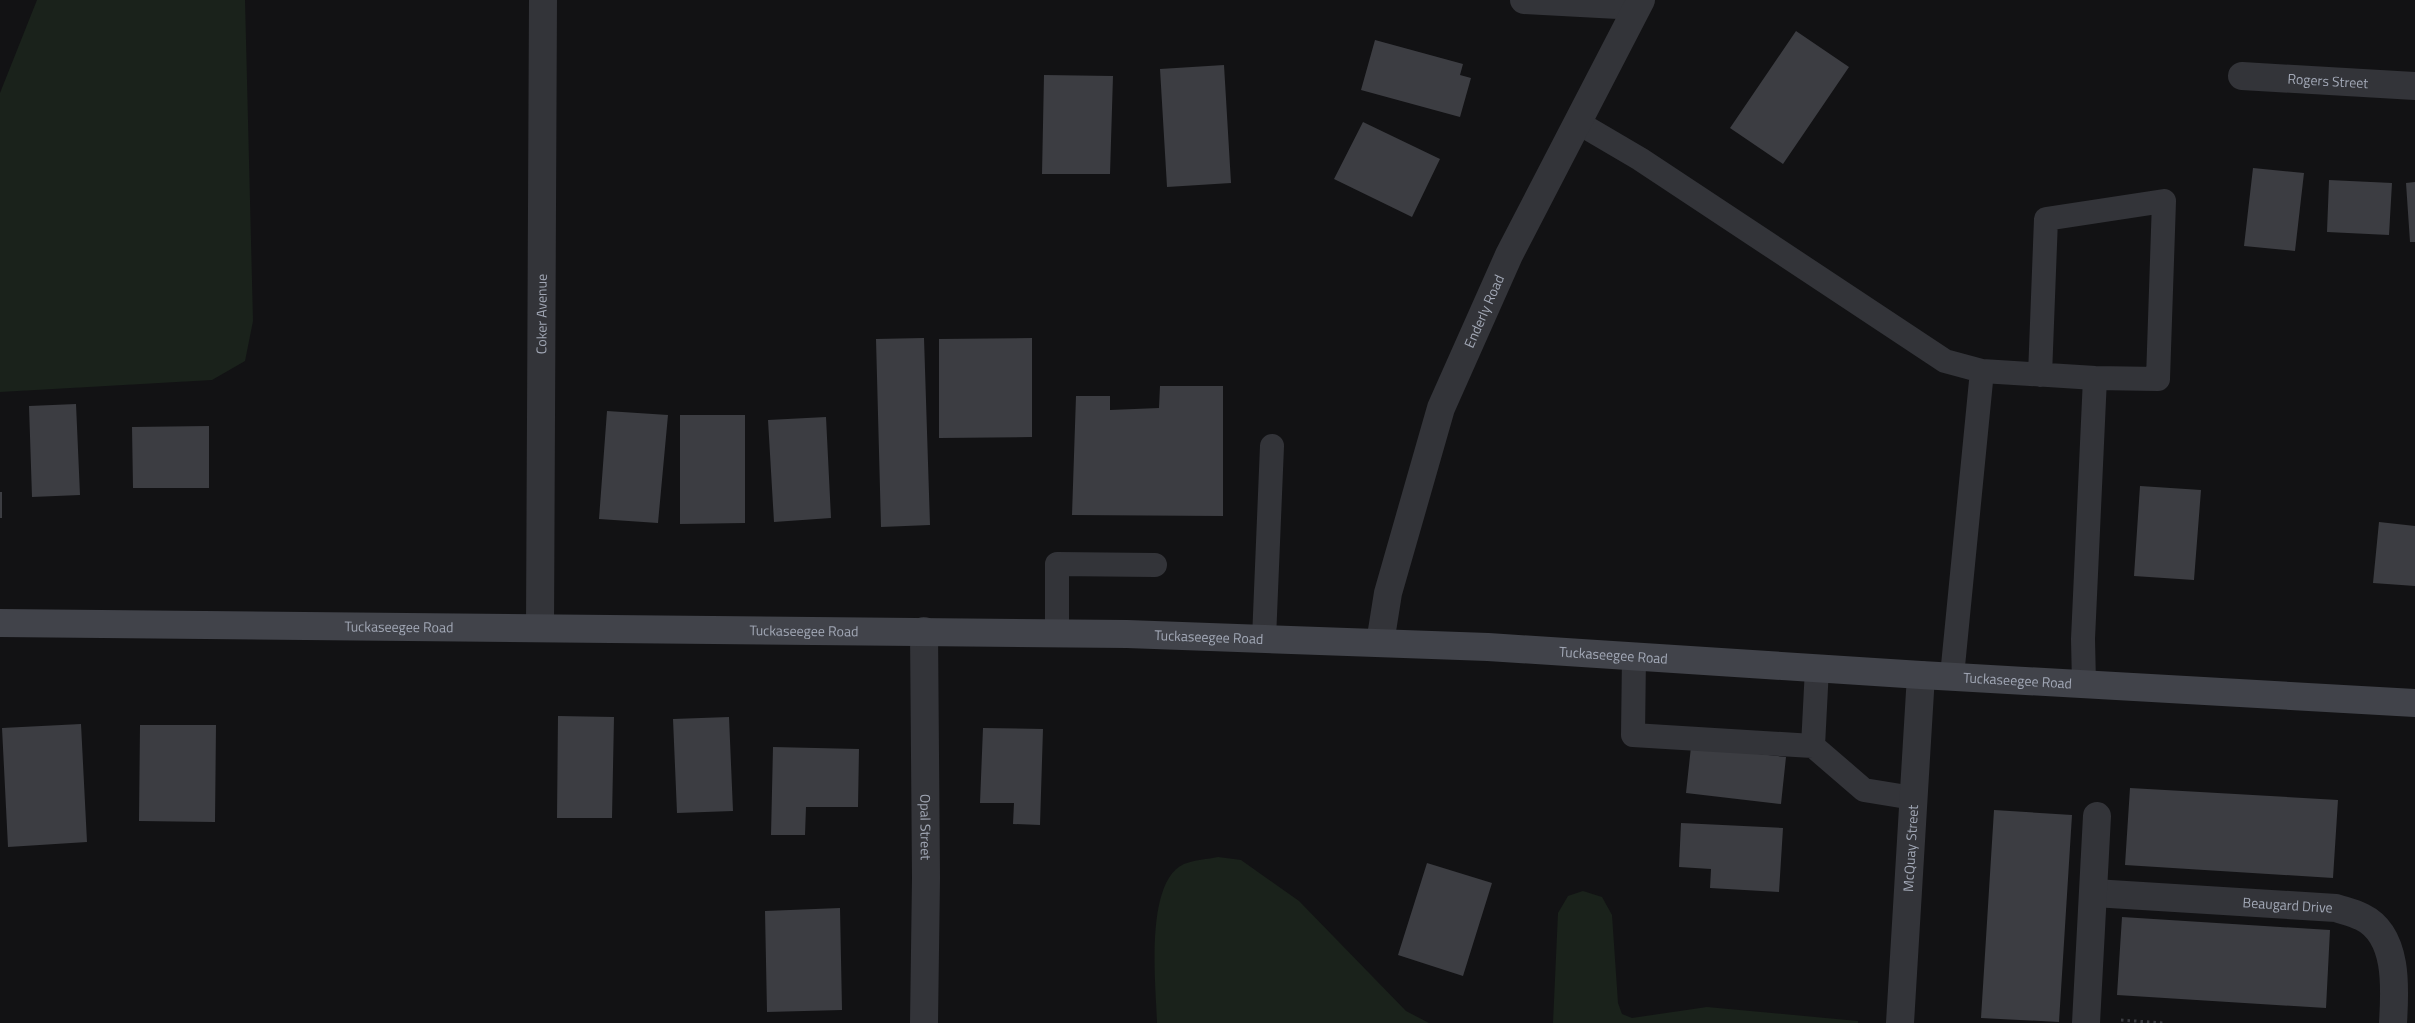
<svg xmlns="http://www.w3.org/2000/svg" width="2415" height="1023" font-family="'Titillium Web',sans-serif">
	<rect width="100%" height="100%" fill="#121214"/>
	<path fill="#1a221b" d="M37,0h208l8,321 -8,40 -33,19 -212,12v-299z
		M1218,857l23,3 58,41 107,110 23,12h-272c-1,-37 -13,-141 27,-159 10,-4 24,-5 34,-7z
		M1583,891l19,6 10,18 6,88 4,11 10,4 75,-11 151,14v2h-305l5,-110 10,-17z"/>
	<path fill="#3c3d42" d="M1796,31l53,36 -66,97 -53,-36z
		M1375,40l88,24 -3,11 11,3 -11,39 -99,-27z
		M1224,65l7,118 -64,4 -7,-118z
		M1044,75l69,1 -3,98h-68z
		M1363,122l77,37 -28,58 -78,-38z
		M2253,168l51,5 -9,78 -51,-5z
		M2329,180l63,3 -3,52 -62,-3z
		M2415,182v60h-5l-4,-59z
		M924,338l6,187 -49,2 -5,-188z
		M1032,338v99l-93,1v-99z
		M1160,386h63v130l-151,-1 4,-119h34v14l49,-2z
		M76,404l4,91 -48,2 -3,-91z
		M607,411l61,4 -10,108 -59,-4z
		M680,415h65v108l-65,1z
		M826,417l5,101 -57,4 -6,-102z
		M209,426v62h-76l-1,-61z
		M2140,486l61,4 -7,90 -60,-4z
		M0,492h2v26h-2z
		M2379,522l36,4v60l-42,-3z
		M558,716l56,1 -2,101h-55z
		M729,717l4,94 -56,2 -4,-94z
		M81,724l6,118 -79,5 -6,-119z
		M140,725h76l-1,97 -76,-1z
		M983,728l60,1 -3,96 -27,-1 1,-21h-34z
		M773,747l86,2 -1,58h-52l-1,28h-34z
		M1691,747l95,10 -5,47 -95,-11z
		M2130,788l208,12 -5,78 -208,-13z
		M1994,810l78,5 -13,207 -78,-4z
		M1681,823l102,5 -4,64 -69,-4 1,-19 -32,-2z
		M1427,863l65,20 -29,93 -65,-21z
		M840,908l2,102 -75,2 -2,-101z
		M2122,917l208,13 -4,78 -209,-13z"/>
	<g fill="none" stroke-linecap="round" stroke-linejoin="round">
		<path stroke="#393b40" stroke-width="3" stroke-dasharray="2.5 4" stroke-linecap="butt" d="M2121,1020l42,3"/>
		<path stroke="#333439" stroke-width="24" d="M1577,122l63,37 305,202 37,10 113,7 63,1 6,-178 -118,18 -6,156
			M1057,633v-69l98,1
			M1264,639l8,-193
			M1634,656l-1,79 180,11 4,-78
			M1952,676l30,-305
			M2084,684l-1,-45 12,-261
			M1813,746l51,44 49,8"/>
		<g stroke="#333439" stroke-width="28">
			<path d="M1524,0l113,6"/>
			<path id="s1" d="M2242,76l173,10"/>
			<path id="s2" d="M540,628l3,-628"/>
			<path id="s3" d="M924,631l2,247 -2,145"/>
			<path id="s4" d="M1380,643l8,-50 53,-185 68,-153 132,-255"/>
			<path id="s5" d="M2094,893l242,15c9,3 18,5 26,9 37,18 33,73 31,106"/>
			<path id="s6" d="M1900,1023l21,-348"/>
			<path d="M2086,1023l11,-207"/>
		</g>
		<path stroke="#41434a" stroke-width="28" id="s7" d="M0,623l1127,11 361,13 433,28 494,28"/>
	</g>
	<g text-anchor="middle" stroke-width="4" stroke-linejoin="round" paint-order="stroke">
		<g font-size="14" fill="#a2a8b6" stroke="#0d0d0f">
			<text dy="5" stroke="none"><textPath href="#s1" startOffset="86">Rogers Street</textPath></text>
			<text dy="5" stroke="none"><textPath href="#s4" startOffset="349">Enderly Road</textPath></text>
			<text dy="5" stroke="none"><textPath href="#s2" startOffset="314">Coker Avenue</textPath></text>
			<text dy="5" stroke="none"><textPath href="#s7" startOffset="399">Tuckaseegee Road</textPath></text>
			<text dy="5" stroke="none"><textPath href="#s7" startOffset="804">Tuckaseegee Road</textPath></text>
			<text dy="5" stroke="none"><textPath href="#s7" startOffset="1209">Tuckaseegee Road</textPath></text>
			<text dy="5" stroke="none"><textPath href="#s7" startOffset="1614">Tuckaseegee Road</textPath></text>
			<text dy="5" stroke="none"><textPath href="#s7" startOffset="2019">Tuckaseegee Road</textPath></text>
			<text dy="5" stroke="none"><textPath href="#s3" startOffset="196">Opal Street</textPath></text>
			<text dy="5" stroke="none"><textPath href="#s6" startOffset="175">McQuay Street</textPath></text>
			<text dy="5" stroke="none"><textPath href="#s5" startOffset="194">Beaugard Drive</textPath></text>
		</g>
	</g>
</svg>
